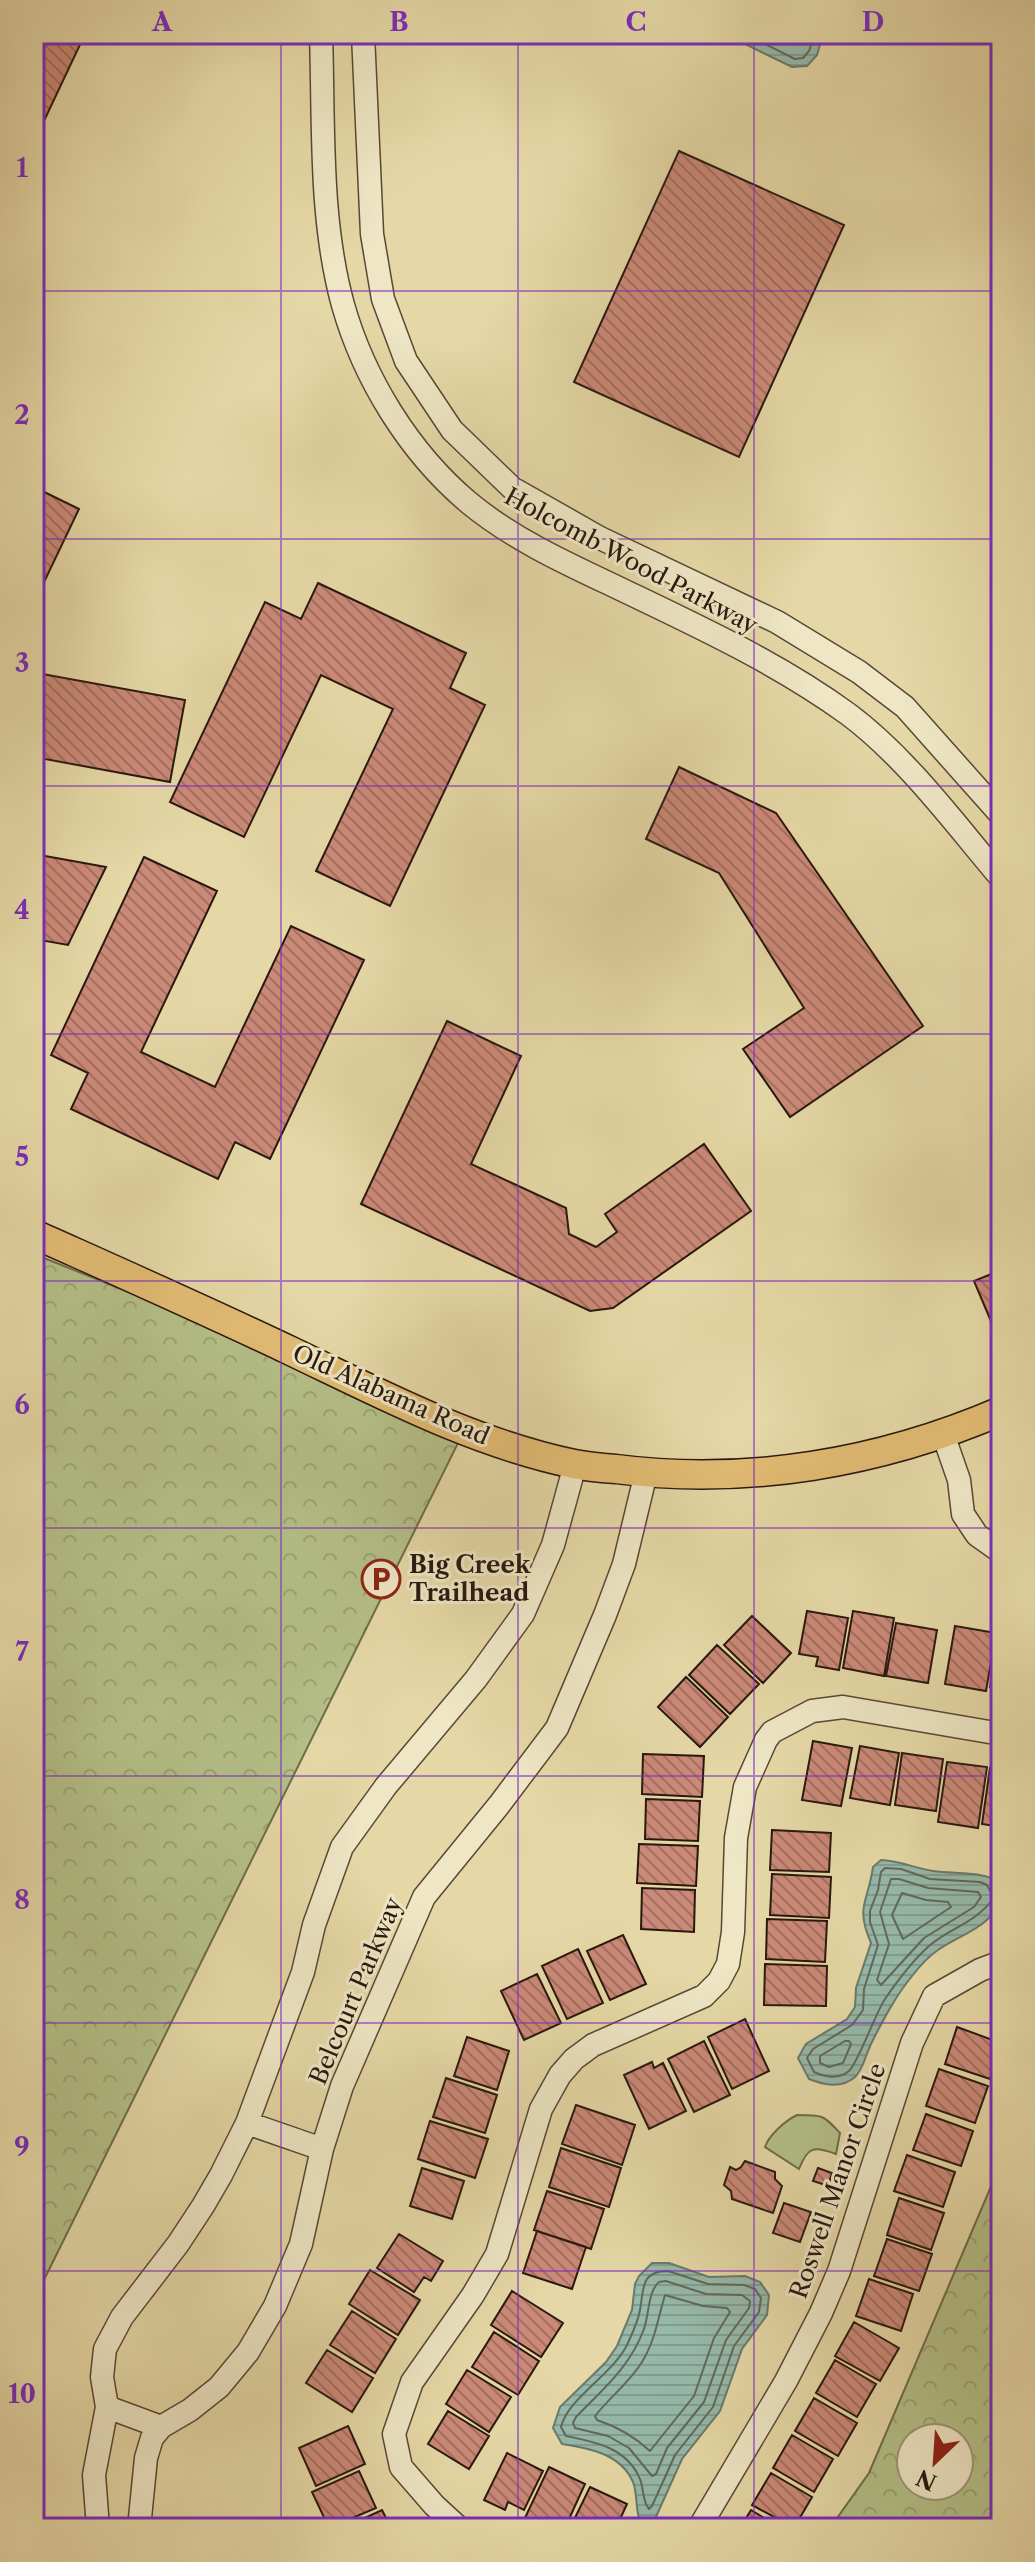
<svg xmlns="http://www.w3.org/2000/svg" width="1035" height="2562" font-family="'Libre Caslon Text',serif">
	<defs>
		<pattern id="forest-crowns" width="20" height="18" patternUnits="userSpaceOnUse" patternTransform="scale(2)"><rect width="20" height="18" fill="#b4bf87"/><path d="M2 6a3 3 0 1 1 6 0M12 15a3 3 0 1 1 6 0" fill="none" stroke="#9ba373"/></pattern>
		<pattern id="water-rules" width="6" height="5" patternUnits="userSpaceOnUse" patternTransform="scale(2)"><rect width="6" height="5" fill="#96b9aa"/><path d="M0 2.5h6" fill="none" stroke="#819e91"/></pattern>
		<pattern id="building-back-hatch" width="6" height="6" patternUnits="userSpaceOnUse" patternTransform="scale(2)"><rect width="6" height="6" fill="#cb8978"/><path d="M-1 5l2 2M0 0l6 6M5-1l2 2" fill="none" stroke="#a56f61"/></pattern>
	</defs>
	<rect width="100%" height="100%" fill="#e5d8a6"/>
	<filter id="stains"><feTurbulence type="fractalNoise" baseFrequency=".0025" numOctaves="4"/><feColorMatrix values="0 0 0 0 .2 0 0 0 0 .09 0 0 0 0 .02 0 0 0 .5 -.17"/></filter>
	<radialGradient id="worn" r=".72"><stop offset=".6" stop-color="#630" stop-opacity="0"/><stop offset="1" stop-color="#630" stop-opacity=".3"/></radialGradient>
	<path fill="url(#forest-crowns)" stroke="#6e6c4b" stroke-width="2" fill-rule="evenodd" d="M34,1254l142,57 283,130 -425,859z
		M1001,2163v365h-171l39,-55zM911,2438h48v48h-48z"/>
	<path fill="#b4bf87" stroke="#6e6c4b" stroke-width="2" d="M797,2115c27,0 26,0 43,18l-4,21c-22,-8 -28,-8 -37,15l-34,-22c4,-12 20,-26 32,-32z"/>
	<path fill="url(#water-rules)" stroke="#6a796c" stroke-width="2" d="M735,34h88l-6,21 -10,11 -15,1 -51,-25z
		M881,1860c20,1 33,8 52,11 20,3 40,0 59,7 23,42 -27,53 -54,72 -9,6 -19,17 -26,26 -17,21 -29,44 -41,68 -5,10 -8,26 -16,33 -14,12 -31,8 -46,2l-11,-21 8,-14 41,-25 8,-12 1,-19 15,-45c-16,-37 -3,-40 2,-76z
		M652,2263h17l40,14 36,-1 15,6 9,13 -2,20 -25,34 -22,62 -38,48 -27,60 -8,4 -7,-2c-5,-12 -2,-26 -7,-39 -12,-28 -44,-34 -71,-38l-9,-16 7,-21 46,-45 11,-16 15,-36 3,-26 4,-8z"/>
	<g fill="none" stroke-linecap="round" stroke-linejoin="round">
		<path stroke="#60685c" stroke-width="2" d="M745,34l50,25 8,-1 6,-7 6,-17
			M885,1868l16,1 29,10 50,3 7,3 7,13c-22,28 -42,28 -65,48 -17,15 -31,34 -44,53 -10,15 -27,64 -36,72 -11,9 -24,6 -35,1l-7,-14 6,-9 39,-24 11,-15 1,-21 14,-44 -8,-23v-11l8,-21 3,-18z
			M891,1879h8l29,9 50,4 3,5 -7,10 -50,31 -43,47 -4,-5 12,-36 -9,-32z
			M902,1893l24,7 22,2 3,5 -48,32 -11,-24z
			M845,2041h4l2,3 -8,19 -14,4 -9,-4v-7z
			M668,2271l40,13 36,1 11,4 6,9 -2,14 -25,34 -21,61 -38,48 -23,51 -3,3c-7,-8 -5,-20 -9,-30 -13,-31 -44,-37 -74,-43l-5,-9c7,-29 51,-52 66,-82 5,-11 11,-23 13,-35 4,-21 0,-39 28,-39z
			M666,2281l40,13 36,1 8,6 -1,7 -23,32 -22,62 -37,46 -11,26 -4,2 -23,-28 -21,-12 -33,-8 -2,-5 3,-6c27,-28 54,-50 68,-88 5,-14 4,-38 15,-47z
			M665,2295l38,11 24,2 3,4 -16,26 -20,58 -44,55c-16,-15 -32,-24 -53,-31l-2,-4c15,-19 34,-33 47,-54 13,-21 16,-44 23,-67z"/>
	</g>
	<path fill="url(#building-back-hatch)" stroke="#29180f" stroke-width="2" d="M34,34h51l-51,108z
		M679,151l165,74 -105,232 -165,-75z
		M34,487l45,22 -45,94z
		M318,583l148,70 -16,35 35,17 -95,201 -74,-35 77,-162 -72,-34 -77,162 -74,-35 95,-200 36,17z
		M37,673l148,27 -15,82 -136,-25v-79z
		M679,767l97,46 147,213 -133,91 -47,-68 61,-41 -85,-135 -73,-34z
		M34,854l72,13 -38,78 -34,-6z
		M144,857l73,34 -76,161 74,35 76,-161 73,34 -94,199 -35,-17 -17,37 -147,-70 17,-36 -37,-18z
		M447,1021l74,35 -50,108 95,44 3,26 27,13 21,-15 -12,-18 99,-70 47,67 -138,97 -23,3 -229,-107z
		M1001,1270v75l-27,-64z
		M807,1611l41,7 -9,52 -23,-4 2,-9 -19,-3z
		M853,1611l41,7 -10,58 -41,-8z
		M752,1616l39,37 -28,30 -39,-38z
		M896,1623l41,7 -9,53 -42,-7z
		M955,1626l41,7 -10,58 -41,-7z
		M998,1640h3v49l-11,-2z
		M717,1645l42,39 -29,30 -41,-39z
		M686,1677l42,40 -28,30 -42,-40z
		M813,1741l39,7 -11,58 -39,-6z
		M860,1746l39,7 -9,52 -40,-7z
		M902,1753l41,6 -7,52 -41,-6z
		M643,1754l61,2 -2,41 -60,-3z
		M947,1762l40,5 -9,61 -40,-6z
		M990,1768l11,2v57l-19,-3z
		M646,1799l54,2 -2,40 -53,-2z
		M772,1830l59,3 -2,39 -59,-2z
		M639,1844l59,2 -2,40 -59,-3z
		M772,1874l59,3 -2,41 -59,-3z
		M642,1888l53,2 -1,42 -53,-3z
		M767,1919l60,2 -2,41 -59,-3z
		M623,1935l23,49 -36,16 -23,-49z
		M578,1949l25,54 -36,16 -25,-53z
		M765,1964l62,2 -1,40 -62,-1z
		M537,1974l24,49 -37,17 -23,-49z
		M745,2019l24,52 -37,18 -24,-52z
		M957,2027l44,16 -11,36 -45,-15z
		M467,2037l42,14 -12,39 -43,-14z
		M704,2041l26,54 -36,17 -26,-53z
		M652,2062l2,6 9,-5 23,48 -37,18 -25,-54z
		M939,2069l49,17 -13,37 -49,-17z
		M446,2078l51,17 -12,38 -52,-16z
		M576,2105l59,20 -13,40 -60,-21z
		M926,2114l47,17 -12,35 -48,-16z
		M430,2121l58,18 -13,39 -57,-19z
		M561,2148l60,20 -12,39 -60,-20z
		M907,2155l48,17 -12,35 -49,-16z
		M745,2161l30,11v7l7,7 -9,27 -41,-14 -1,-8 -7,-6 6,-18 6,3 5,-3z
		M422,2168l42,13 -12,38 -42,-13z
		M818,2168l14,5 -4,13 -15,-5z
		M547,2191l57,18 -13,40 -57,-19z
		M899,2198l45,15 -13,37 -44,-15z
		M784,2203l27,9 -11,30 -27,-9z
		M537,2231l49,16 -14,42 -49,-16z
		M399,2234l44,27 -12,20 -7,-4 -10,15 -37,-24z
		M887,2239l45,15 -13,37 -45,-15z
		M370,2270l50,30 -22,35 -49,-31z
		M869,2279l44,15 -12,37 -45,-15z
		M512,2291l51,32 -22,34 -50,-32z
		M352,2311l44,28 -21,34 -45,-28z
		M854,2322l45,26 -19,33 -45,-25z
		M494,2332l45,29 -21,34 -46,-28z
		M327,2350l46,28 -21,34 -46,-29z
		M835,2360l41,24 -19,33 -41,-24z
		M467,2370l44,27 -22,35 -43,-28z
		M814,2398l43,25 -19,33 -43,-25z
		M448,2411l41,25 -20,33 -41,-25z
		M348,2426l17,38 -49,22 -17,-38z
		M792,2435l41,24 -19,33 -41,-24z
		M507,2453l36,18 -19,39 -16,-8 -3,8 -21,-10z
		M549,2467l36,17 -20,44 -17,-3 -2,3h-4l-18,-8z
		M359,2471l17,37 -47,20 -17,-36z
		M771,2473l41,24 -18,31 -42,-23z
		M590,2487l37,17 -11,24h-46z
		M382,2510l9,18h-48z
		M751,2510l30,18h-41z"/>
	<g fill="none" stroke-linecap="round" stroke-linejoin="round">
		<g stroke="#584835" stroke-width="25">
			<path id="minor" d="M321,34c3,89 -2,184 22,271 21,74 66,147 125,197 42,35 93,59 142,82 81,39 165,77 238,130 58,43 107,110 153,164
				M363,34l9,200 11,65 23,62 46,69 60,58 88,50 177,84 82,50 46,35 96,108
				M943,1434l16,46 4,34 14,21 24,17
				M247,2123l75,26
				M107,2407l54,20
				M98,2528l-4,-53 13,-68 -5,-30 3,-28 17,-32 56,-73 25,-38 18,-31 26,-52 56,-151 11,-47 28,-78 44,-61 90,-107 47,-65 30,-69 22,-80
				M139,2528l7,-70 6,-20 9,-11 29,-17 29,-23 29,-35 27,-46 26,-62 21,-95 20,-63 82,-189 75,-92 58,-77 48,-113 19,-51 22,-91
				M459,2528l-25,-23 -33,-38 -7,-33 18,-52 61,-87 24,-41 44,-145 19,-34 14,-16 19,-14 111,-49 15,-15 9,-17 5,-32 3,-94 9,-51 21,-47 6,-8 40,-21 31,-4 158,27
				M699,2528l87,-147 35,-68 18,-42 73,-228 22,-47 46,-26 21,-8"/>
		</g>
		<g stroke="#29180f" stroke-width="31">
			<path id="major" d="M34,1234c87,39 173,77 259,118 92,44 181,91 281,112 14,3 28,4 42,5 131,17 264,-6 385,-58"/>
		</g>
		<use href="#minor" stroke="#eee6c5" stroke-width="22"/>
		<use href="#major" stroke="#e2bc73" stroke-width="28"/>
	</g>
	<path fill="none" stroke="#7b2cbf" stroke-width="2" stroke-opacity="0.55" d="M281,34v2494M518,34v2494M754,34v2494M34,291h967M34,539h967M34,786h967M34,1034h967M34,1281h967M34,1528h967M34,1776h967M34,2023h967M34,2271h967"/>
	<defs>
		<g id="parking-ring" transform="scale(2)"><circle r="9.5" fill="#eee6c5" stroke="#8f2418" stroke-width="1.5"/><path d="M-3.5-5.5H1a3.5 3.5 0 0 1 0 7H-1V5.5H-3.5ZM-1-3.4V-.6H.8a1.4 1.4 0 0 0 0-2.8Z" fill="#8f2418"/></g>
	</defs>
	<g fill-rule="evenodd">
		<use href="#parking-ring" x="381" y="1579"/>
	</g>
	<g text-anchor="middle" stroke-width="6" stroke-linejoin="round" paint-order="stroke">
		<g font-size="24" fill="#29180f" stroke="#eee6c5">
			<text transform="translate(631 561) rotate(28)" y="8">Holcomb Wood Parkway</text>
			<text transform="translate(391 1395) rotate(24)" y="8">Old Alabama Road</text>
			<text transform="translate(356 1991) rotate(-67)" y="8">Belcourt Parkway</text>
			<text transform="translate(838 2181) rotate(-71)" y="8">Roswell Manor Circle</text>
		</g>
		<g font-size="24" font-weight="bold" fill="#29180f" stroke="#eee6c5" text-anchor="start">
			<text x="409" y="1573">Big Creek<tspan x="409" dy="28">Trailhead</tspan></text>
		</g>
	</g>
	<rect width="1035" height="2562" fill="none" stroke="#e5d8a6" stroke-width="88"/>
	<g transform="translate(935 2462) rotate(205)"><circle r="38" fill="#eee6c5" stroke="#9f947c" stroke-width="2"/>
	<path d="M0-6L14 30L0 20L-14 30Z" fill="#8f2418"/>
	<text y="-12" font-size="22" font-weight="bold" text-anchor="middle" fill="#29180f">N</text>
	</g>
	<rect x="44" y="44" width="947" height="2474" fill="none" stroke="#7b2cbf" stroke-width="3"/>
	<g font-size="26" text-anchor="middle" font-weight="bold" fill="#7b2cbf">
		<text x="162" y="31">A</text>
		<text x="399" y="31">B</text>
		<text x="636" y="31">C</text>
		<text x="873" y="31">D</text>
		<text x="22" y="177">1</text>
		<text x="22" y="424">2</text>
		<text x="22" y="672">3</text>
		<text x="22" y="919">4</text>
		<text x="22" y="1166">5</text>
		<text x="22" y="1414">6</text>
		<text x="22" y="1661">7</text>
		<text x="22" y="1909">8</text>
		<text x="22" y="2156">9</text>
		<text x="22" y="2403">10</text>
	</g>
	<rect width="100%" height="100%" filter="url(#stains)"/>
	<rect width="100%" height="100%" fill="url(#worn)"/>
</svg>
